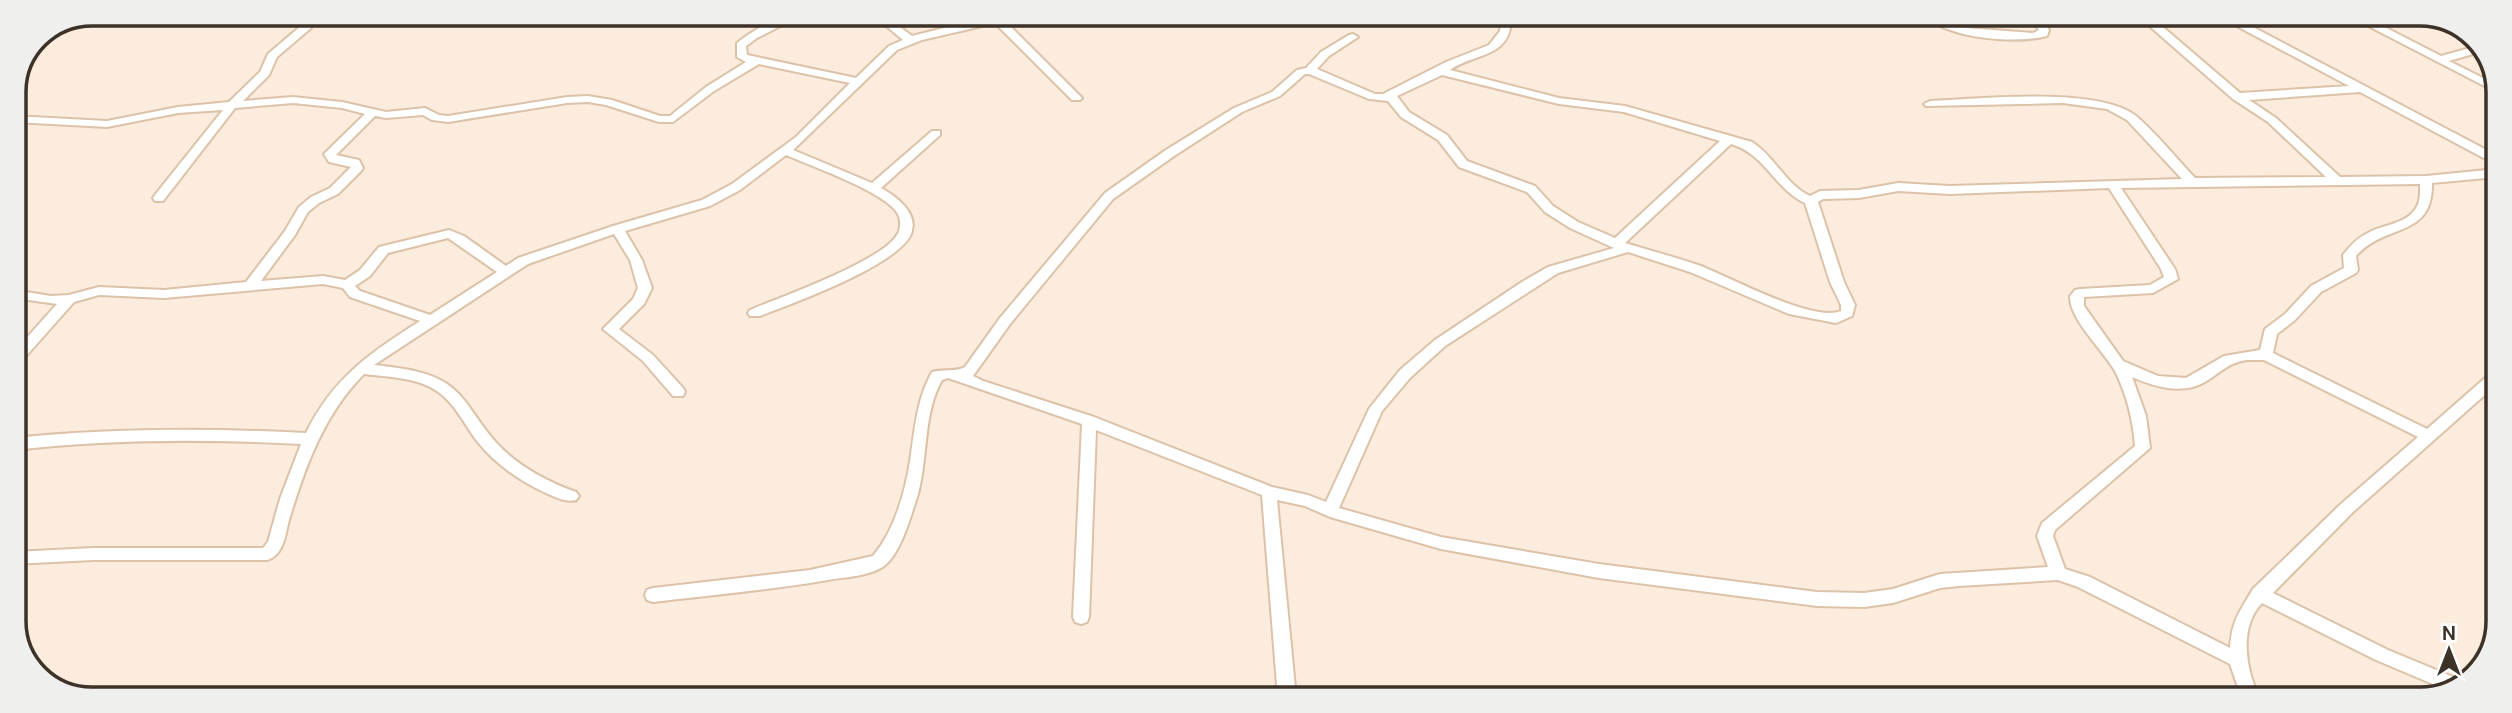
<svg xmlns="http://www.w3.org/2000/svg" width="2512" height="713" font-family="'DM Sans',sans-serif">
	<rect width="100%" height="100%" fill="#fcecdd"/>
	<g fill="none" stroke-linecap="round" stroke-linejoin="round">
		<g stroke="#dcc2a9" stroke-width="4">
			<path id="street" d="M303,14h10l-2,14 -34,29 -8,18 -26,26 50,-4 49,5 44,10 39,-4 14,7 9,1 119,-19 21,-1 24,4 48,16h10l36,-29 40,-25 -9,-5v-14c18,-14 43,-29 65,-28l-45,23 -11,8 1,9 109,23 33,-32 14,-6 -30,-25h11l28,21 84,-21h14l-9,5 5,2 76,76 -2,2h-8l-74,-74 -7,-2 -69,16 -25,10 -104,100 79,33 60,-52h8v4l-59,53c16,9 38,25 30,46 -14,32 -118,69 -151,82h-10l-2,-3 2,-3c31,-13 132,-49 147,-75 4,-5 4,-15 1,-21 -12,-22 -87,-48 -112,-59l-46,35 -30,16 -85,25 17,29 10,28 -8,16 -25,25 34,26 30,33 2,4 -2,4h-10l-30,-35 -40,-32 30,-30 5,-11 -8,-28 -16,-26 -86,30 -154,101c25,3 52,5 73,19 18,12 28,33 41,49 22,29 55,47 88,59l3,4 -3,4c-9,3 -21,-3 -30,-7 -26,-12 -51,-29 -69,-52 -13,-17 -22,-38 -40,-50 -21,-14 -49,-14 -73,-17 -40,40 -59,93 -75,146 -4,15 -5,35 -22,40h-174l-79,4v-12l79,-4h170l5,-6 12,-43 21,-55c-96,-5 -191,-5 -287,6v-12c98,-10 195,-10 292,-5 27,-55 64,-80 114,-112l-70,-24 -7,-9 -20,-4 -159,14 -65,-3 -25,7 -55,62 -5,2v-14l43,-48 -43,-6v-8l37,6 18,-1 30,-8 65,3 82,-8 39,-51 14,-24 12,-10 19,-9 21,-21 -22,-5 -5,-8 41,-40 -23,-6 -49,-5 -58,5 -72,93h-8l-2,-3 2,-3 68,-85 -45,3 -71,14 -93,-5v-6l93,5 71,-14 51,-5 31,-30 8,-18 34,-29zM759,64l91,19 -54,54 -64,47 -30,16 -89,26 -95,32 -12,8 -42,-30 -15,-6 -70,17 -19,23 -15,10 -22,-4 -62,5 34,-46 13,-23 11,-9 19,-9 23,-23 2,-3 -4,-8 -23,-5 39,-39 11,2 37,-3 9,5 16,2 119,-19 21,-1 18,3 53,17h14l41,-31zM448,238l49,34 -67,43 -70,-24 -5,-5 15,-10 18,-23z
				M1181,15h14l5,4 -5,3z
				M1505,16h12l-6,4c-1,38 -37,33 -61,50l109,28 66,8 127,36c23,15 34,43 58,54l10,-5 39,-1 39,-7 52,3 232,-7 -55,-59 -20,-11 -44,-6 -137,3 -2,-2 6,-3c49,-2 169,-15 206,15 21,18 40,42 59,62l131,-1 -58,-55 -35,-23 -95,-83h12l90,77 109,-7 -131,-70h14l266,140 -1,7h-4l-133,-71 -111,8 27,18 64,59 86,-1 71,-7v8l-65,6c1,56 -46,39 -76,73l2,14 -2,3 -35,19 -26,28 -18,14 -4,19 154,76 65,-57 5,-1v13l-144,128 -80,81 115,57 75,31 2,3 -18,6 -71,-30 -114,-57c-24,25 -16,68 -2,96h-18l-12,-35 -152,-77 -20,-7 -99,6 -19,2 -47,15 -29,4 -47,-1 -218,-28 -158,-29 -111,-32 -25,-11 -28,-6 19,198h-18l-16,-203 -166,-65 -7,187 -2,5 -6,2 -6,-2 -2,-5 9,-193 -134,-46 -6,2c-19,33 -14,77 -24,114 -6,18 -17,60 -34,72 -14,10 -39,11 -56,14 -58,10 -117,15 -175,22l-6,-2 -2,-5 2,-5 6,-2 157,-18 63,-14c21,-25 32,-63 37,-95 5,-31 6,-60 22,-89 11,-3 25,0 33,-5l35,-49 105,-125 61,-43 68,-42 38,-16 25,-22 9,-2 15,-16 28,-17 4,-1 5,3 -29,19 -12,13 58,25h8l63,-32 43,-17 11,-14 1,-12zM1305,74h4l60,25 19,2 13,16 37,23 21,27 68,25 18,20 25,16 44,20 -66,19 -26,15 -87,58 -35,30 -31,39 -43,93 -18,-7 -36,-8 -178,-70 -111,-36 -10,-5 37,-52 103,-125 61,-43 68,-44 38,-16zM1442,75l117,29 65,8 96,29 -105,97 -37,-16 -25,-16 -18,-20 -68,-25 -20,-26 -38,-23 -12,-16zM1731,144c34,10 44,45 74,59l25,79 11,23v6c-28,12 -113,-35 -143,-46 -24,-8 -49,-15 -73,-22zM2420,184c0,9 1,19 -6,27 -10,13 -32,14 -46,22 -11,5 -18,13 -25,22l1,13 -33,18 -26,28 -20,15 -5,21 -36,6 -38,22 -28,-2 -35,-15 -39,-55v-9l69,-4 25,-14 -3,-10 -54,-81zM2109,188l52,81 3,8 -14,8 -70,4 -5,1 -5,6c-1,23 33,54 45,75 12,24 18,49 20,75l-93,77 -5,13 11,31 -108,7 -47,15 -29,4 -47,-1 -218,-28 -158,-27 -102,-29 43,-97 28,-33 35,-32 113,-73 70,-21 62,20 99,42 47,9 16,-7 3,-11 -11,-23 -26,-80 5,-3 36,-1 39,-7 52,3zM2247,360h17l154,77 -77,67 -88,85c-13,22 -21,31 -23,59l-140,-71 -25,-8 -12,-33 2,-6 95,-82 -4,-32 -14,-39c23,10 52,19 76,3 14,-9 22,-18 39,-20z
				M1568,16h62l-5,3h-52z
				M1926,16h12l28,12 67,5 6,-3 -11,-14h11l10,14 -2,6c-31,8 -98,3 -121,-20z
				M2349,16h14l78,40 40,-11 2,6 -34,10 48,24 1,8z"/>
		</g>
		<use href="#street" fill="#fff" fill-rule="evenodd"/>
	</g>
	<path d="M0 0H2512V713H0ZM92 26H2420A66 66 0 0 1 2486 92V621A66 66 0 0 1 2420 687H92A66 66 0 0 1 26 621V92A66 66 0 0 1 92 26Z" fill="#efefee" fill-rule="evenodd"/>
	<path fill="none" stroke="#3c3228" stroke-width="3.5" d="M92 26H2420A66 66 0 0 1 2486 92V621A66 66 0 0 1 2420 687H92A66 66 0 0 1 26 621V92A66 66 0 0 1 92 26Z"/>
	<g transform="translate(2449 650)" stroke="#ffffff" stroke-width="5" paint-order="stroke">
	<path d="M0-5L12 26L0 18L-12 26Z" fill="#3c3228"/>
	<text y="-10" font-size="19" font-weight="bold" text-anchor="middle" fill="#3c3228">N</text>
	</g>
</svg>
